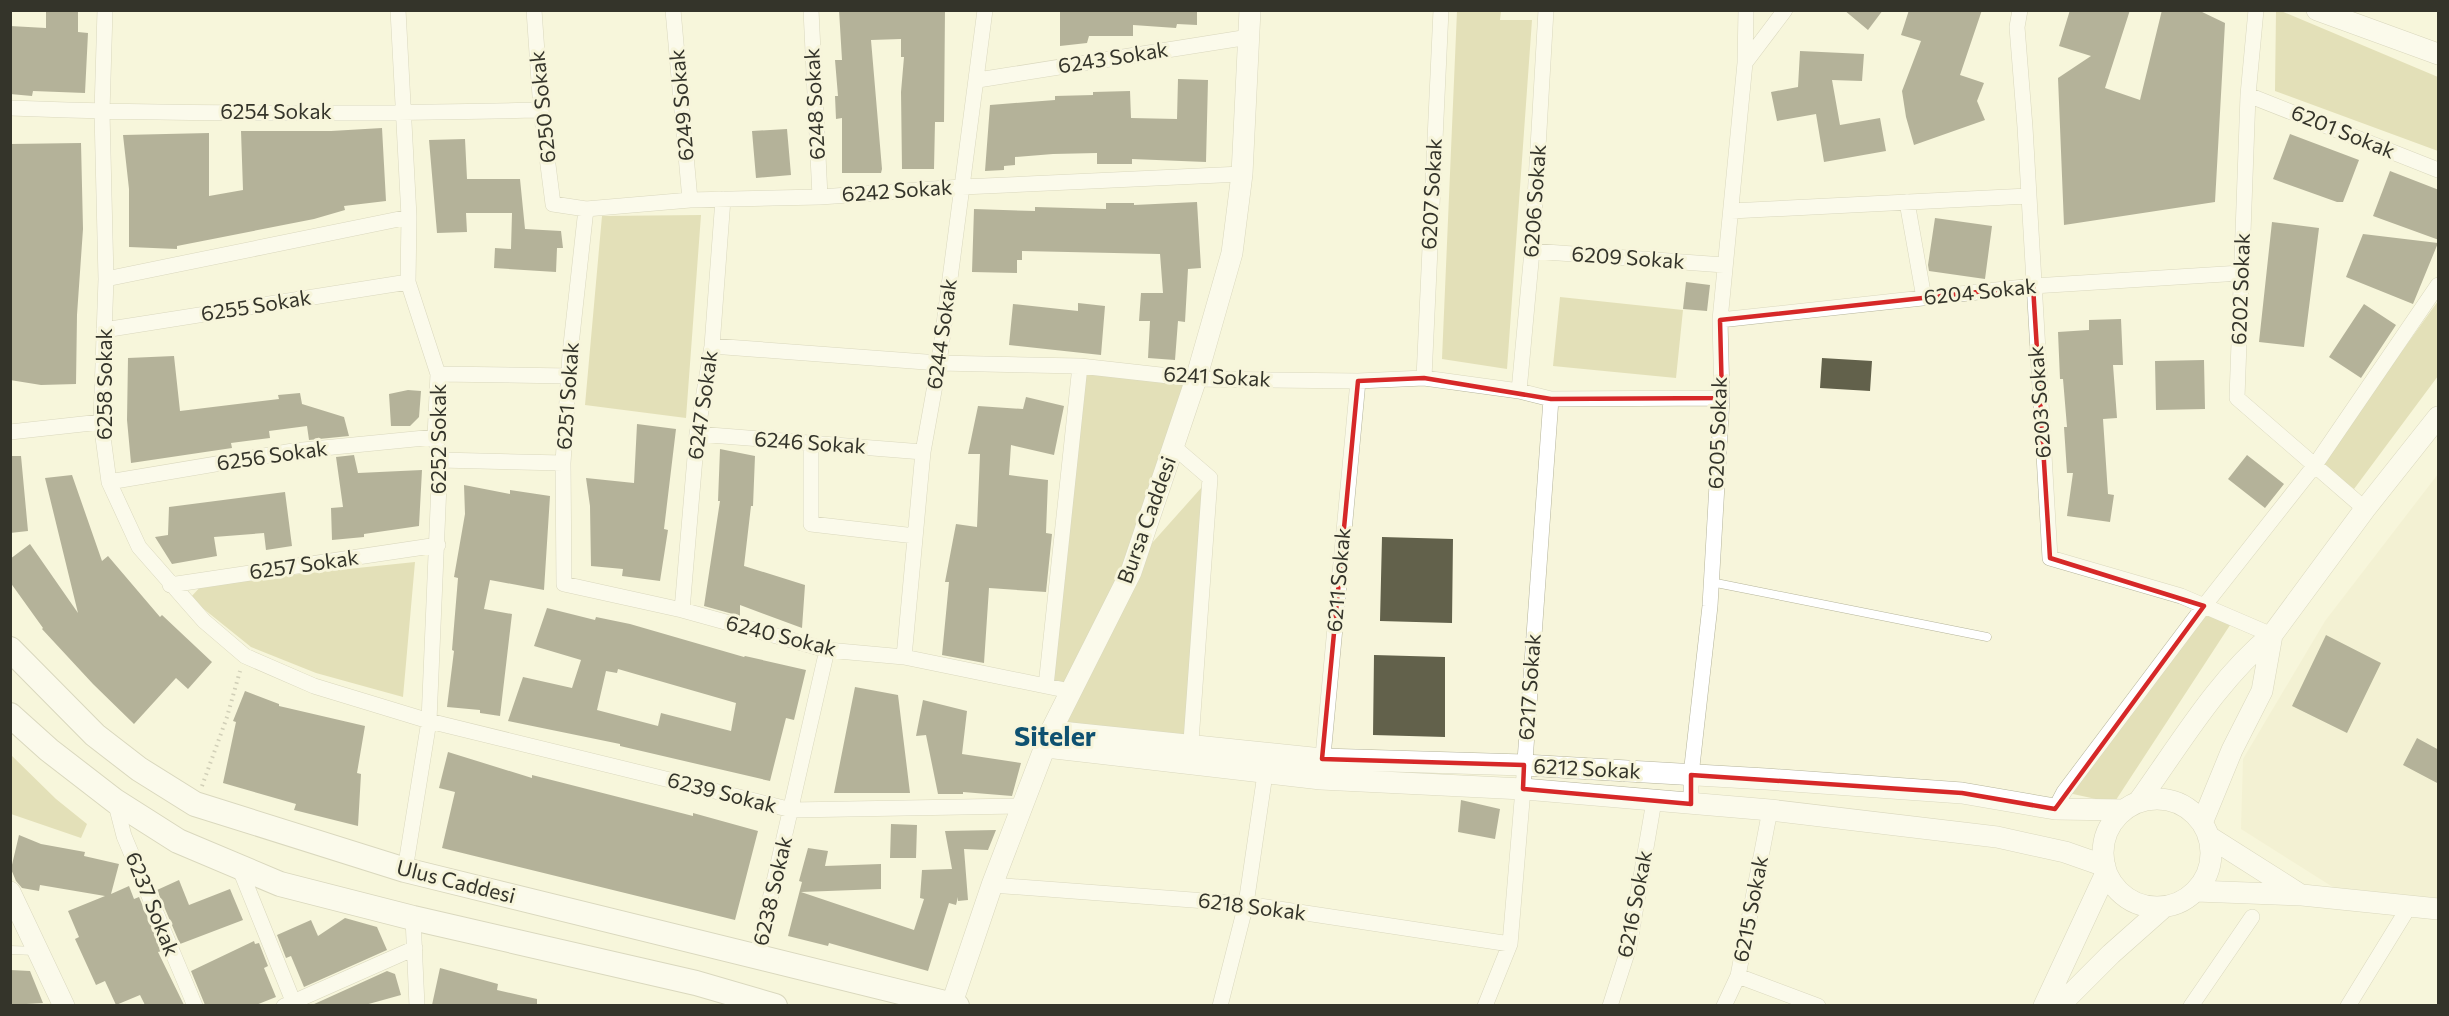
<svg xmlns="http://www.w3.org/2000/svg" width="2449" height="1016" font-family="Commissioner,sans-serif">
	<rect width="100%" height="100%" fill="#f7f5db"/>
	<path fill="#eeecca" d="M2438,474v431l-91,-9 -106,-67 2,-70 82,-138z"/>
	<path fill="#cac68e" d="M1457,11h44l-1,9h32l-25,349 -65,-10z
		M2276,11h5l157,66v74l-163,-60z
		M701,215l-15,203 -101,-13 17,-189z
		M1560,297l123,13 -7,68 -123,-12z
		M2438,301v75l-84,113 -33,-25z
		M1080,366l116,13 -60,182 74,-83 -20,268 -139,-15 23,-46 -28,1z
		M415,562l-12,135 -87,-24 -65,-26 -61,-49 13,-14z
		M2204,606l30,13 -120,184 -50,-11z
		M10,754l46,45 31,25 -6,14 -70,-24z"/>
	<path fill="#62614b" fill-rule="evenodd" d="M46,10h32v22l10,1 -3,60 -52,-2 -1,5 -22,-2v-68l36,2z
		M839,10h106l-1,112h-9l-1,47h-32l-1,-77 3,-35h-3v-18l-30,1 11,129 -1,4h-39v-55l-6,1 -1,-23h3l-3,-36h7z
		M1060,10h137v15l-20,-1 -1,4 -43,-3v11h-44l-2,7 -27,3z
		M1844,10h39l-15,20z
		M1909,10h73l-22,65 24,8 -7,18 8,19 -71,25 -8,-28 -4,-26 19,-50 -20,-6z
		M2070,10h60l-25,78 35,12 22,-90h36l27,13 -10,179 -151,23 -6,-147 33,-22 -32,-10z
		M1800,51l64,3 -2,27 -30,-1 8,45 40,-7 6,33 -62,11 -8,-48 -39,7 -6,-29 27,-5z
		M1178,79l30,1 -2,82 -74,-3v5h-35v-11l-44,1 -38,3v8l-11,1v4l-19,1 5,-66 65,-5v-4l38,-1v-3l37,-1 1,27 46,1z
		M382,128l4,73 -42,5 1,4 -31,9 -137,27v3l-48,-2v-58l-6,-54 86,-2v63l34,-6 -2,-59h90z
		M787,129l4,46 -35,3 -4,-47z
		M2290,134l69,26 -16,42h-6l-64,-23z
		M465,139l2,40h53l5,50 36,2 2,17h-6l-1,24 -62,-4 1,-20 16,1 1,-36h-46l1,19 -30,1 -8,-93z
		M81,143l2,86 -6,86 -1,69 -35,1 -31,-5v-236z
		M2390,171l49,19v50l-66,-24z
		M1197,202l4,66 -13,1 -3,53 -7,-1 -3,39 -27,-2 2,-37h-11l2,-28h22l-3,-39 -138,-3v9h-5v13l-45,-1 2,-63 61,2v-4l71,2v-6h28v2z
		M1935,218l57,8 -7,53 -56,-8 -1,-6z
		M2272,222l47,6 -15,119 -45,-5z
		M2363,234l75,9 -25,61 -67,-27z
		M1686,282l24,3 -3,26 -24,-2z
		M1078,303l27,3 -4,49 -92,-10 4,-41 65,7z
		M2364,304l32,21 -35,53 -32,-21z
		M2121,319l2,46h-10l4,53 -14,1 5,75 6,1 -4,27 -43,-6 6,-43h-6l-3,-46h3l-4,-48h-3l-2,-47 31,-2v-10z
		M174,356l6,55 99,-12 -1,-4 22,-2 2,11 42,13 5,19 -40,4 -2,-14 -38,5 1,7 -39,5 1,5 -101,15 -4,-43 1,-62z
		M1822,358l50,3 -2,30 -50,-3z
		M2204,360l1,49 -49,1 -1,-49z
		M408,390l13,1 -2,26 -9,9h-19l-2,-32z
		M1026,397l38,9 -10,49 -43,-10 -2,30 39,5 -2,53 6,1 -6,58 -57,-4 -5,75 -42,-8 7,-73h-4l11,-58 21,3 3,-73h-12l10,-48 45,3z
		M637,424l39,5 -12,100 4,1 -8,51 -38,-5 1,-7 -32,-3 -1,-60 -4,-28 48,5z
		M720,449l35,7 -2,50h-2l-7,60 61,19 -3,43 -62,-23v11l-36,-10 16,-105h-2z
		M354,455l4,18 64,-3 -3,56 -55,8v3l-32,3 -1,-32 12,-1 -7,-50z
		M2247,455l37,29 -19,24 -37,-29z
		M10,456h11l7,75 -18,2z
		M72,475l30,86 6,-5 52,61 2,-2 50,47 -24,27 -12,-11 -42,46 -41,-40 -51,-55 1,-1 -33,-46v-23l20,-15 48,69 -33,-135z
		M464,485l46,9v-4l40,6 -6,94 -54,-10 -6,29 28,5 -12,102 -20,-3v-3l-33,-3 7,-56 -2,-1 6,-72 -4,-1 11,-63z
		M285,492l7,54 -26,4 -2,-17 -50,4 3,19 -45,8 -17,-27 13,-2 1,-28z
		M1382,537l71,2 -1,84 -72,-2z
		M547,608l48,12 1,-3 34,7 114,33 1,-1 61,14 -12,50 -8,-2 -16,63 -150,-35v-2l-112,-23 15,-44 49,11 9,-28 -47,-14zM618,669l118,34 -5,28 -70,-18 -3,13 -61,-16 9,-39 11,2z
		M2326,635l55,28 -34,70 -55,-27z
		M1374,655l71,2v80l-72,-2z
		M855,687l43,8 12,98h-76z
		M245,691l34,13v2l86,20 -8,47 4,1 -3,52 -64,-16 2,-6 -73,-21 13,-61 -3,-1z
		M923,700l44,11 -5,43 59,9 -9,33 -49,-4v2h-25l-12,-59 -10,1z
		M2417,738l22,12v34l-36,-19z
		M448,752l84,26v-3l161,41v-3l65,18 -23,89 -293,-72 13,-56 -16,-4z
		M1461,800l39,9 -5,30 -37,-7z
		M891,824l26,1 -1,33h-26z
		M996,830l-8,20 -24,-1 4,51 -10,1v-4l-2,8 -7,-2 -21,68 -99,-28 -1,3 -40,-10 14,-54 -3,-1 9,-33 20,3 -3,15 56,-2v25l-80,3 113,38 10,-31 -4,-1 2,-28 30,-1 -7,-38z
		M19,835l22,9 44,8 -1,4 35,8 -8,30 18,-8 5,13 5,-2 23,54 -4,1 26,53h-39l-5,-10 -24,10 -11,-24 -9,4 -21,-46 4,-2 -11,-26 37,-15 -65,-11 -1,6 -17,-3 -6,-7 -5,-12z
		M179,880l10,25 41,-16 13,31 -63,24 -23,-54z
		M345,918l32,9 10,23 -83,37 -13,-31 -5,2 -9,-23 34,-15 7,16z
		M254,941l1,3 4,-1 9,23 -4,2 12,29 -20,8h-51l-14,-34z
		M440,968l58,16 -1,6 40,9v6h-105z
		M10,970l20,1 13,32 -33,2z
		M387,971l8,3 6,21 -36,10h-53z"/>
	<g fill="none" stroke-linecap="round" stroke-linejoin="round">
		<g stroke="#b5b49b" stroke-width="9">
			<path id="lane" d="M1711,582l276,55
				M10,950l26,1"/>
		</g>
		<g stroke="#b5b49b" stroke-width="16">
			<path id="street" d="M105,10l-3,102 4,167 -5,143 8,60 30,65 65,74 41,35 69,30 115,35 363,89 230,-4
				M398,10l11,207 -1,65 30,92 -3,63 5,23 -11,261 -24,149
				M534,10l7,100 12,94 33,5 104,-9 130,-3 142,-10 280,-13
				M673,10l17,190
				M811,10l9,187
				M2020,10l-3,17 8,100 25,431 131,38 91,39
				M2256,10l-8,85 -11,303 128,111
				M1745,63l40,-53
				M978,80l271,-43
				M2248,95l190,75
				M10,108c177,7 354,6 531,2
				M1907,202l17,96
				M586,209l-16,145 -7,109 1,121 118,26 145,40 77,7 166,34
				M1731,211l297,-15
				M1532,251l192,14
				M106,279l303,-62
				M1720,320l313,-34 208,-13
				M104,330l304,-48
				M712,346l227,17 141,3 116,13 162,2 66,-3 95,13 32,8 171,-1
				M438,374l131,2
				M1424,378l17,-368
				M1519,391l13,-140 14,-241
				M10,432l91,-10
				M697,434l226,18
				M811,443v81l104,12
				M1174,447l36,31 -20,277
				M440,460l123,3
				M109,482l184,-31 142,-14
				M170,585l268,-40
				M682,610l15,-176 15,-88 11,-147
				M904,657l19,-205 16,-89 46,-353
				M1046,686l34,-320
				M1322,767l36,-386
				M115,801l9,35 71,170
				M1691,804v-29l19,-169 12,-208 -2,-78 25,-257 1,-53
				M2055,809l9,-17 140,-186 111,-141 123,-180
				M239,867l54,134
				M992,885l254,19 264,40
				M413,918l4,88
				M757,956l70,-306
				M1738,976l80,30
				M284,1006l131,-58
				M1220,1006l26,-102 19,-130
				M1485,1006l25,-62 13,-155 28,-390
				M1610,1006l19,-59 25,-146
				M1724,1006l14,-30 32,-166
				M2191,1006l61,-89
				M2348,1006l62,-101"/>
		</g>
		<g stroke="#b5b49b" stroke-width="22">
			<path id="secondary" d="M2317,10l121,44
				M1051,731l271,28 202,6 242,14 196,14 93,16 68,1
				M1046,747l275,32 202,10 247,21 227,27 68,15 40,14
				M2103 853a54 54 0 1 1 108 0a54 54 0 1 1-108 0Z
				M2139,801c41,-57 79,-122 133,-166
				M2202,823l30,-73 30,-59 10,-56 93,-126 73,-92
				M2208,836l93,59
				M2196,891l106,4 136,14
				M10,892l54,114
				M951,1006l41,-121 59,-154 80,-159 65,-193 36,-126 10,-79 8,-164
				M2044,1006l62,-133
				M2059,1006l52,-52 53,-47"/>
		</g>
		<g stroke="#b5b49b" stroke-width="26">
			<path id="primary" d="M10,649l85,86 44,34 56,35 210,66 552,136
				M10,715l39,35 66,51 63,40 102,43 133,34 283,65 79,23"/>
		</g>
		<path stroke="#a1a08d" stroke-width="4" stroke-dasharray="1.5 4.5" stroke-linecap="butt" d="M202,786l25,-69 13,-46"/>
		<use href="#lane" stroke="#fff" stroke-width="8"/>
		<use href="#street" stroke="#fff" stroke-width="15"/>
		<use href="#secondary" stroke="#fff" stroke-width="21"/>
		<use href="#primary" stroke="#fff" stroke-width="24"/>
	</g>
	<path d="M0 0H2449V1016H0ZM2033,286l17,272 154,48 -149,203 -93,-16 -271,-18v29l-168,-15 1,-24 -202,-6 36,-378 66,-3 127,21 171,-1 -2,-78z" fill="#f7f5db" fill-opacity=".55" fill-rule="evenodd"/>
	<path fill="none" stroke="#d62828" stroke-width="4.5" stroke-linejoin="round" d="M2033,286l17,272 154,48 -149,203 -93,-16 -271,-18v29l-168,-15 1,-24 -202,-6 36,-378 66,-3 127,21 171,-1 -2,-78z"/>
	<g text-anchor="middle" stroke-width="6" stroke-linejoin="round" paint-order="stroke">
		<g font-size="21" fill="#34342a" stroke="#f7f5db">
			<text transform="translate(1113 58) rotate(-9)" y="7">6243 Sokak</text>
			<text transform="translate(815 104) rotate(-93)" y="7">6248 Sokak</text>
			<text transform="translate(682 105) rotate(-95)" y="7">6249 Sokak</text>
			<text transform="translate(543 107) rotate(-96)" y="7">6250 Sokak</text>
			<text x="276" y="119">6254 Sokak</text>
			<text transform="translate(2343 132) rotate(22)" y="7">6201 Sokak</text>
			<text transform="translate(897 191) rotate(-4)" y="7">6242 Sokak</text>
			<text transform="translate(1432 194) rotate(-87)" y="7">6207 Sokak</text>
			<text transform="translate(1535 201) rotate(-86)" y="7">6206 Sokak</text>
			<text transform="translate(1628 258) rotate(4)" y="7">6209 Sokak</text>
			<text transform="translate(2241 289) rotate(-88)" y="7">6202 Sokak</text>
			<text transform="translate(1980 292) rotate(-6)" y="7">6204 Sokak</text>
			<text transform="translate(256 306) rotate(-9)" y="7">6255 Sokak</text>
			<text transform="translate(942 334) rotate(-82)" y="7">6244 Sokak</text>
			<text transform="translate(1217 377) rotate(3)" y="7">6241 Sokak</text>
			<text transform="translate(105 384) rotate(-90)" y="7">6258 Sokak</text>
			<text transform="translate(568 396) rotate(-86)" y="7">6251 Sokak</text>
			<text transform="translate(2040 402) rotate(-94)" y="7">6203 Sokak</text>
			<text transform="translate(703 405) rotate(-82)" y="7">6247 Sokak</text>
			<text transform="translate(1718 433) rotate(-88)" y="7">6205 Sokak</text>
			<text transform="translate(439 439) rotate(-90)" y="7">6252 Sokak</text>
			<text transform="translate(810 443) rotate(4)" y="7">6246 Sokak</text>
			<text transform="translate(272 456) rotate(-8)" y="7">6256 Sokak</text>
			<text transform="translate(1147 520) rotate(-70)" y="7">Bursa Caddesi</text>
			<text transform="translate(304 565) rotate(-8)" y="7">6257 Sokak</text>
			<text transform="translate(1339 580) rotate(-85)" y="7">6211 Sokak</text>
			<text transform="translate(781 636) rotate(14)" y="7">6240 Sokak</text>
			<text transform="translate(1530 687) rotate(-86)" y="7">6217 Sokak</text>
			<text transform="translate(1587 769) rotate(3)" y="7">6212 Sokak</text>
			<text transform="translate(722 793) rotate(14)" y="7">6239 Sokak</text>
			<text transform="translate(456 882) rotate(14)" y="7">Ulus Caddesi</text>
			<text transform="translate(773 891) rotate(-77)" y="7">6238 Sokak</text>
			<text transform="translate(152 904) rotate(68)" y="7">6237 Sokak</text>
			<text transform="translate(1635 904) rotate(-79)" y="7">6216 Sokak</text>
			<text transform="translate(1252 907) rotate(7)" y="7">6218 Sokak</text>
			<text transform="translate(1751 909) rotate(-79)" y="7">6215 Sokak</text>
		</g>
		<g font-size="27" font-weight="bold" fill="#0e5170" stroke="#f7f5db">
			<text x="1055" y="746">Siteler</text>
		</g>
	</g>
	<rect width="2449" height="1016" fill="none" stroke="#34342a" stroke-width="24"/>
</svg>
